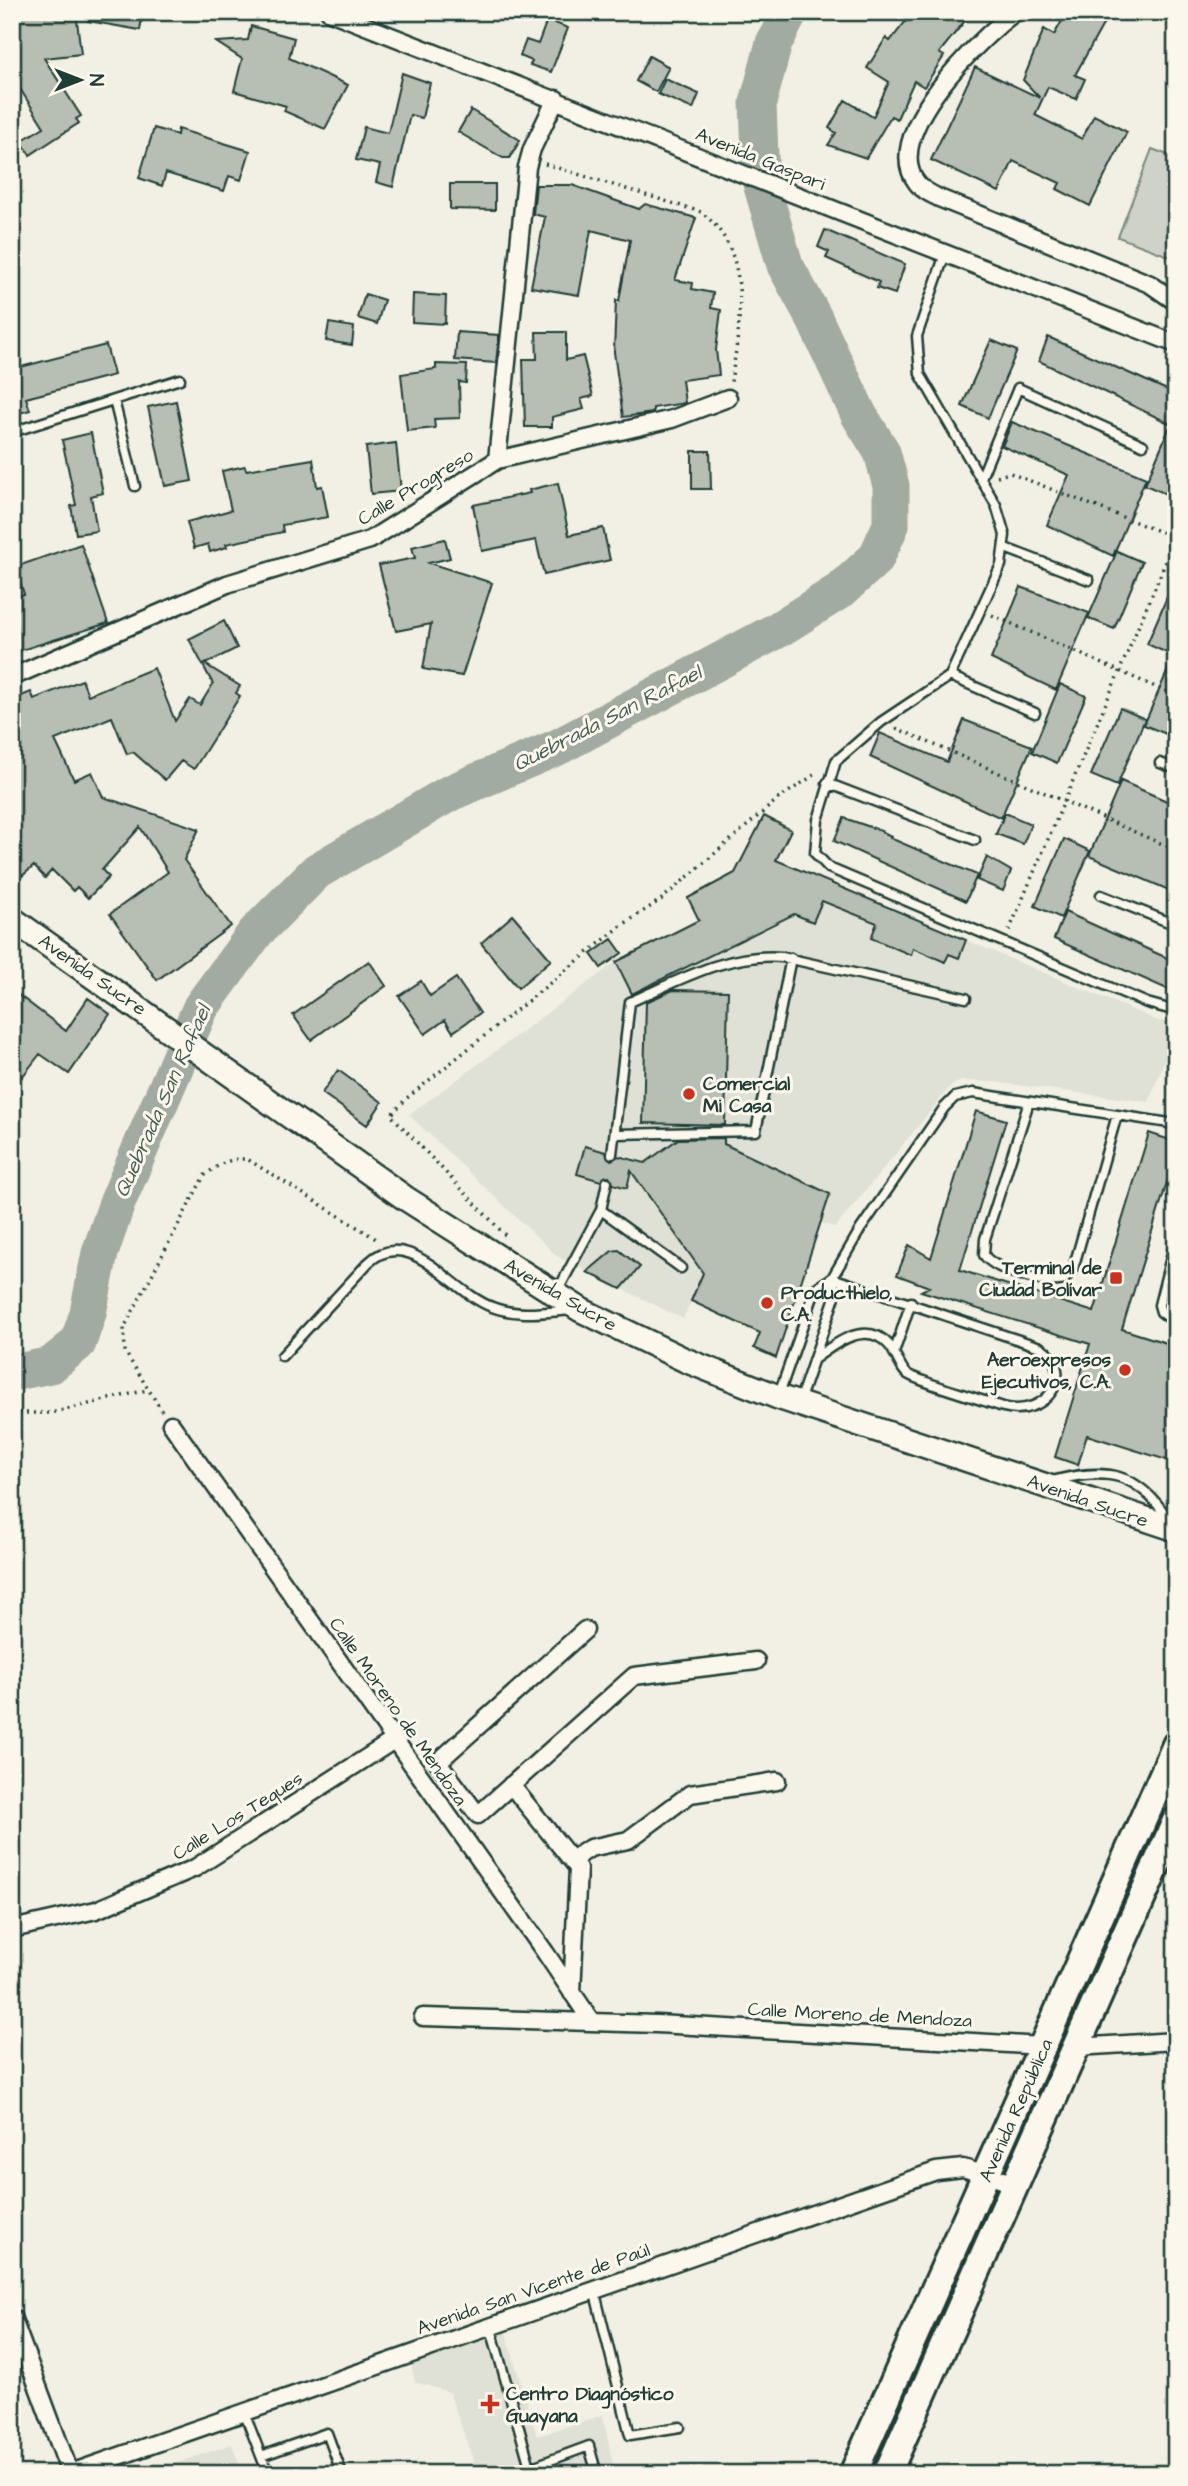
<svg xmlns="http://www.w3.org/2000/svg" width="1188" height="2486" font-family="'Architects Daughter',sans-serif">
	<rect width="100%" height="100%" fill="#f2f0e5"/>
	<filter id="ink" filterUnits="userSpaceOnUse"><feTurbulence type="fractalNoise" baseFrequency=".0143" numOctaves="2"/><feDisplacementMap in="SourceGraphic" scale="14" xChannelSelector="R" yChannelSelector="G"/><feConvolveMatrix kernelMatrix="1 2 1 2 8 2 1 2 1" color-interpolation-filters="sRGB"/></filter>
	<g filter="url(#ink)">
		<path fill="#e0e1d6" d="M785,864l374,157 17,3v5l-27,73 -157,-20 -31,-1 -11,6 -115,141 -14,-5 9,-29 -75,-34 -72,159 -125,-62 -149,-142 207,-153 163,-83z
			M505,2330l32,106 66,-21 12,59h-137l-29,-82 -34,-10 -4,-17z
			M232,2444l11,30h-98z"/>
		<path fill="#cfd2c8" stroke="#77887e" stroke-width="2" d="M1152,149l24,9v87l-5,12 -53,-20z"/>
		<g fill="none" stroke-linecap="round" stroke-linejoin="round">
			<path stroke="#a2aba1" stroke-width="37" d="M12,1373l39,-8 27,-22 10,-30 12,-60 17,-50 84,-196 55,-75 61,-61 133,-78 108,-46 218,-116 65,-41 35,-32 15,-33v-39l-9,-34 -23,-37 -45,-97 -29,-53 -24,-82 -3,-80 16,-60 16,-31"/>
		</g>
		<path fill="#b7beb3" stroke="#1f3d34" stroke-width="2" d="M12,12h64l5,42 -37,4 37,58 -5,3 3,4 -49,32 -9,-14 23,-14 -27,-43 -5,1z
			M88,12h55l-3,18 -52,-9z
			M913,12h59l-33,41 5,3 -20,31 -10,-6 -17,38 -6,-3 -25,42 -38,-13 8,-12 -7,-5 16,-28 28,17 16,-35 -22,-14 19,-30 4,3z
			M1067,12h43l-35,63 10,4 -9,20 -28,-12 -13,28 47,24 12,-24 33,17 -37,74 -33,-17 3,-6 -47,-22 -14,31 -68,-32 44,-93 65,31 -17,-18 21,-51 10,6z
			M547,20l21,8 -17,44 -21,-7 2,-4 -12,-5 6,-16 12,4z
			M251,26l43,12 -5,20 59,27 -23,44 -41,-18 2,-5 -52,-15 8,-32 -26,-17 32,-2z
			M649,56l20,11 -13,25 -20,-11z
			M402,73l28,10 -8,35 -12,-3 -17,72 -17,-5 4,-17 -24,-5 8,-33 24,6z
			M665,79l34,15 -6,15 -35,-15z
			M471,110l49,30 -10,18h-7l-45,-26z
			M154,128l23,7 1,-6 72,22 -9,29 -12,-4 -5,15 -58,-18 -4,13 -23,-8z
			M450,184h45v26l-45,-1z
			M536,185h36l67,24 6,-5 51,14 -21,62 18,3 -1,6 21,4 -2,15 10,2 -5,40 3,25 -37,5 3,23 -32,5v5l-30,4 -9,-65 2,-52 3,1 11,-61 -39,-10 -12,65 -48,-8 14,-70 -12,-3z
			M825,230l80,34 -10,30 -18,-6 2,-6 -53,-24 3,-6 -11,-5z
			M365,294l19,6 -7,24 -19,-6z
			M413,294l33,2 -1,28 -33,-2z
			M329,323l25,4 -2,18 -26,-4z
			M457,332l42,3 -3,28 -41,-3z
			M536,332h30v28l17,-4 10,40 -12,3 3,10 -32,8v10h-27l-2,-68h14z
			M1048,337l128,57v90l-5,12 -26,-11 26,-61 -132,-63z
			M991,340l26,11 -29,67 -26,-12z
			M106,345l8,30 -88,23 4,12 -18,5v-49l5,2z
			M436,364l31,1 -1,18 -7,-1 1,36 -26,1 1,9 -28,3 -6,-57 35,-5z
			M176,401l16,80 -27,5 -17,-79z
			M1012,422l134,56 -33,78 -66,-31 22,-50 -67,-29z
			M91,433l12,60 -12,3 6,35 -21,3 -5,-28 5,-1 -14,-65z
			M396,443l5,48 -30,3 -5,-47z
			M692,451h18l1,38h-19z
			M313,459l4,28 5,-1 6,31 -46,8 1,7 -57,12 1,3 -17,5 -2,-8 -14,4 -7,-26 44,-12 -9,-39 23,-5 1,4z
			M558,483l11,52 34,-7 7,32 -66,15 -8,-35 -54,11 -9,-46 57,-12 -1,-3z
			M445,539l5,19 -21,5 63,20 -30,93 -39,-7 8,-45 -35,7 -17,-66 36,-7 -3,-11z
			M81,544l27,79 -96,30v-55l12,-4 -9,-27z
			M1117,551l25,11 -28,67 -26,-11z
			M1176,576v162l-32,-13 30,-69 -27,-12z
			M1021,587l68,26 -33,77 -65,-31z
			M224,621l13,27 -32,16 35,22 -4,7 4,3 -46,73 -13,-8 -16,19 -32,-28 -6,2 -15,-37 -57,23 19,40 18,-8 11,25 96,32 -15,31 47,66 -74,54 -47,-66 58,-42 -28,-45 -38,43 7,7 -21,21 -11,-11 -4,4 -21,-21 -7,8 -11,-12 -12,10 -10,-12v-164l19,-8 3,7 48,-19 6,15 66,-27 21,53 15,-22 10,6 13,-21 -24,-45z
			M1060,684l26,12 -29,67 -25,-11z
			M1120,708l25,11 -28,67 -26,-11z
			M964,720l68,26 -31,72 -131,-61 10,-24 67,29z
			M1121,781l55,24v88l-87,-37z
			M1005,813l26,11 -8,20 -27,-10z
			M764,816l27,14 -15,30 190,80 -7,18 -10,-4 -4,8 -32,-14 -2,7 -40,-17 6,-15 -55,-22 -9,21 -19,-8 -162,80 -16,-32 83,-42 -11,-22 47,-25z
			M844,818l35,12 12,6 -1,2 87,37 -11,26 -132,-60z
			M1064,839l26,12 -29,67 -26,-12z
			M987,857l24,14 -8,20 -26,-11z
			M1065,912l111,50v31l-122,-54z
			M513,915l38,45 -33,28 -37,-45z
			M612,939l10,14 -21,15 -10,-14z
			M369,961l17,25 -75,54 -18,-25z
			M456,978l24,35 -27,19 -8,-12 -20,14 -26,-38 22,-15 9,15z
			M12,990l54,41 22,-33 22,16 -41,60 -29,-20 -18,23 -10,-8z
			M673,990l55,1 -3,134 -82,-2 3,-121z
			M338,1070l44,32 -15,23 -45,-32z
			M976,1111l30,9 -46,150 134,42 55,-179 27,9v11l-54,176 54,17v117l-89,-28 -9,30 -23,-8 35,-113 -169,-53 8,-4 -32,-12 12,-30 22,13z
			M724,1138v6l106,50 -54,164 -22,-10 6,-15 -69,-32 12,-28 -72,-102 -4,17 -14,-4 -4,-8 -8,5 -24,-7 8,-28 21,6 5,8 7,-4 27,7 33,-24z
			M619,1250l21,17 -19,22 -34,-17 25,-21z"/>
		<g fill="none" stroke-linecap="round" stroke-linejoin="round">
			<g stroke="#1f3d34" stroke-width="13">
				<path id="lane" d="M945,254l-28,82 3,38 76,131 9,30 -4,30 -51,111 -69,46 -45,39 -18,59 -3,33 14,15 318,135 29,8
					M114,400l21,86
					M12,432l168,-53
					M981,478l37,-90 125,57
					M1005,548l84,32
					M950,676l85,37
					M1160,763l16,6
					M827,783l148,57
					M1101,895l75,30
					M1029,1102l-44,137 -1,16c10,15 62,31 80,25l9,-11 44,-154
					M616,1134l140,-3 35,-173
					M612,1154l18,-152c50,-22 96,-49 152,-45l184,41
					M601,1210l80,58
					M1176,1237l-17,68 2,7 15,11
					M557,1292l44,-82 6,-28
					M894,1353l17,-51
					M282,1356l86,-93c41,-40 84,30 124,44 26,10 53,5 81,3
					M813,1360c21,-16 53,-41 76,-15 7,8 10,21 17,28 9,8 81,28 97,34 45,12 75,-37 37,-60l-208,-69
					M779,1394l37,-106 16,-10 28,-48 84,-122 11,-11 18,-4 203,31
					M799,1402l37,-108 -4,-16
					M1052,1481c54,-14 85,-10 117,39
					M594,2289l36,146 50,-8
					M490,2325l40,142
					M244,2412l24,62
					M261,2456l66,-23 15,41
					M513,2474l76,-28 8,28"/>
			</g>
			<g stroke="#1f3d34" stroke-width="21">
				<path id="street" d="M330,12l846,332
					M1015,12c-35,26 -136,123 -98,171 5,7 14,11 22,15l211,86 26,18
					M497,460l30,-293 5,-18 24,-50
					M12,677l215,-93 143,-44 127,-80 175,-41 56,-21
					M171,1424l374,528 47,70
					M585,1630l-147,132 40,53 156,-139 122,-15
					M511,1785l67,83 -6,125
					M572,1860l18,-12 38,-8 62,-46 87,-13
					M12,1929l84,-19 99,-42 199,-128
					M423,2017l234,7 386,22
					M1076,2047l100,-6
					M12,2317l58,156
					M68,2474l868,-303 27,-3 53,16"/>
			</g>
			<g stroke="#1f3d34" stroke-width="28">
				<path id="secondary" d="M12,919l393,279 176,112 104,50 93,37 398,132"/>
			</g>
			<g stroke="#1f3d34" stroke-width="32">
				<path id="primary" d="M853,2474l323,-729
					M887,2474l289,-653"/>
			</g>
			<path stroke="#1f3d34" stroke-width="3.5" stroke-dasharray="2 5" stroke-linecap="butt" d="M545,164l156,48c53,40 39,113 30,170
				M997,476l13,-3 166,65 -167,393
				M992,615l184,81
				M896,728l280,122
				M505,1235l-114,-120 16,-17 214,-172 41,-27 116,-100 36,-24
				M162,1411l-37,-59 -1,-24 80,-152c14,-11 24,-18 43,-17l131,81
				M12,1413h39l96,-23"/>
			<use href="#lane" stroke="#fbf7ec" stroke-width="8"/>
			<use href="#street" stroke="#fbf7ec" stroke-width="16"/>
			<use href="#secondary" stroke="#fbf7ec" stroke-width="23"/>
			<use href="#primary" stroke="#fbf7ec" stroke-width="26"/>
		</g>
	</g>
	<g fill="#c8321e" stroke="#fbf7ec" stroke-width="2.5">
		<circle cx="689" cy="1094" r="7"/>
		<rect x="1109" y="1271" width="14" height="14" rx="3.5"/>
		<circle cx="767" cy="1303" r="7"/>
		<circle cx="1125" cy="1370" r="7"/>
		<path d="M486.5 2393.5h7v7h7v7h-7v7h-7v-7h-7v-7h7z"/>
	</g>
	<g text-anchor="middle" stroke-width="6" stroke-linejoin="round" paint-order="stroke">
		<g font-size="19" fill="#1f3d34" stroke="#fbf7ec">
			<text transform="translate(761 158) rotate(22)" y="7">Avenida Gaspari</text>
			<text transform="translate(415 486) rotate(-31)" y="7">Calle Progreso</text>
			<text transform="translate(93 974) rotate(35)" y="7">Avenida Sucre</text>
			<text transform="translate(561 1294) rotate(30)" y="7">Avenida Sucre</text>
			<text transform="translate(1088 1500) rotate(19)" y="7">Avenida Sucre</text>
			<text transform="translate(399 1711) rotate(55)" y="7">Calle Moreno de Mendoza</text>
			<text transform="translate(237 1815) rotate(-32)" y="7">Calle Los Teques</text>
			<text transform="translate(860 2014) rotate(3)" y="7">Calle Moreno de Mendoza</text>
			<text transform="translate(1015 2110) rotate(-66)" y="7">Avenida República</text>
			<text transform="translate(533 2288) rotate(-19)" y="7">Avenida San Vicente de Paúl</text>
		</g>
		<g font-size="19" font-weight="bold" fill="#1f3d34" stroke="#fbf7ec" text-anchor="start">
			<text x="703" y="1090">Comercial<tspan x="703" dy="22">Mi Casa</tspan></text>
			<text x="1102" y="1274" text-anchor="end">Terminal de<tspan x="1102" dy="22">Ciudad Bolívar</tspan></text>
			<text x="781" y="1299">Producthielo,<tspan x="781" dy="22">C.A.</tspan></text>
			<text x="1111" y="1366" text-anchor="end">Aeroexpresos<tspan x="1111" dy="22">Ejecutivos, C.A.</tspan></text>
			<text x="506" y="2400">Centro Diagnóstico<tspan x="506" dy="22">Guayana</tspan></text>
		</g>
		<g font-size="21" font-style="italic" fill="#465e55" stroke="#fbf7ec">
			<text transform="translate(607 718) rotate(-27)" y="7">Quebrada San Rafael</text>
			<text transform="translate(162 1101) rotate(-66)" y="7">Quebrada San Rafael</text>
		</g>
	</g>
	<rect width="1188" height="2486" fill="none" stroke="#fbf7ec" stroke-width="42"/>
	<rect x="21" y="21" width="1146" height="2444" fill="none" stroke="#1f3d34" stroke-width="2.5" filter="url(#ink)"/>
	<g transform="translate(80 80) rotate(90)" stroke="#fbf7ec" stroke-width="5" paint-order="stroke">
	<path d="M0-5L12 26L0 18L-12 26Z" fill="#1f3d34"/>
	<text y="-10" font-size="19" font-weight="bold" text-anchor="middle" fill="#1f3d34">N</text>
	</g>
</svg>
